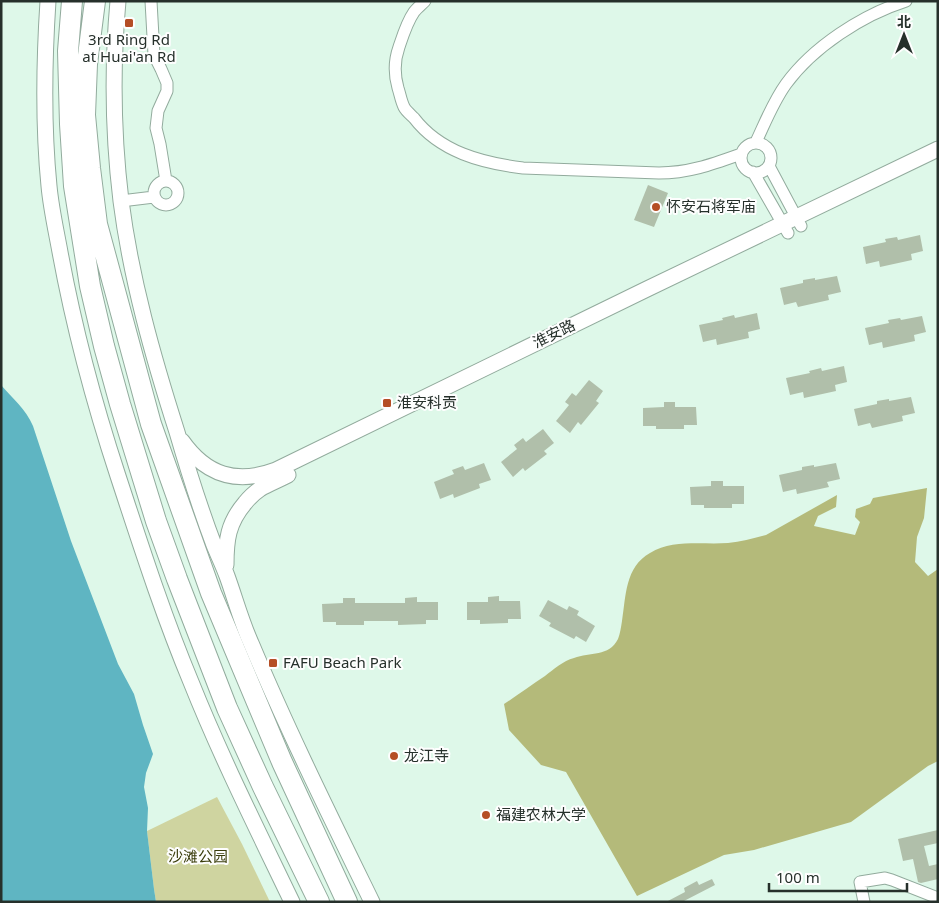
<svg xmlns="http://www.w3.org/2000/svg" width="939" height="903" font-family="'Noto Sans','Noto Sans SC',sans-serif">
	<rect width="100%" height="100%" fill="#def8e9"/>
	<path fill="#cfd4a0" d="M217,797l25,47 28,58h-114l-2,-13 -7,-58z"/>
	<path fill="#b4ba7a" d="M927,488l-3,30 -7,19 -2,25 13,14 10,-7v192l-10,5 -77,56 -97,28 -30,5 -87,41 -71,-124 -25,-7 -32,-35 -5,-26c14,-9 27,-19 41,-28 9,-7 18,-15 29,-18 16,-6 35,-1 44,-19 2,-5 3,-12 4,-18 4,-25 3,-54 28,-68 23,-14 53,-8 78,-10 13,-1 26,-5 38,-8l71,-40 -1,12 -18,9 -4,10 41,9 5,-13 -5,-5 1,-8 14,-5 3,-6z"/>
	<path fill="#5fb5c2" d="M1,385c11,13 25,24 32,41l38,115 47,123 16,30 9,31 10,29 -7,19 -2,14 4,21 -1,23 7,58 2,13h-155z"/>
	<path fill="#b0bfaa" d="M648,185l20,8 -14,34 -20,-7z
		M920,235l3,16 -12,3 1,6 -32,7 -1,-6 -13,3 -3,-17 23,-5 -1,-3 12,-2 1,3z
		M837,276l4,16 -13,3 1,5 -31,7 -2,-5 -12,3 -4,-17 23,-5v-3l12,-2v2z
		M757,313l3,16 -12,3 1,6 -32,7 -1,-6 -13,3 -4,-17 24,-5 -1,-2 12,-3 1,3z
		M922,316l4,16 -12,3 1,6 -32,7 -1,-6 -13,3 -4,-17 24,-5 -1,-3 12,-2 1,2z
		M844,366l3,16 -12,3 1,6 -32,7 -1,-6 -13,3 -4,-17 24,-5 -1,-2 12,-3 1,3z
		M589,380l14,11 -7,10 3,2 -18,22 -3,-3 -8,11 -14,-12 13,-16 -4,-3 7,-9 4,3z
		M911,397l4,16 -13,3 1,5 -31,7 -2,-5 -12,3 -4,-17 23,-5v-3l12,-2v2z
		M664,402h11v5h21l1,18h-13v4h-28v-3h-13v-18l21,-1z
		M543,429l11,14 -10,8 3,3 -22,17 -2,-3 -10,9 -12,-15 16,-13 -3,-4 9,-7 3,4z
		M484,463l7,17 -12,4 1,4 -26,10 -1,-4 -13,5 -6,-17 20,-8 -2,-4 11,-4 2,4z
		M836,463l4,16 -13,3 2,5 -32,7 -1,-5 -13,3 -4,-17 23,-5v-3l12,-2v2z
		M711,481h12v5h21v18h-12v4h-28v-3h-13l-1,-18 21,-1z
		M499,596v5h21l1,18h-13v4l-28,1v-4h-13v-18h21v-5z
		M417,597v5h21v18h-12v4l-28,1v-4h-34v4h-28v-3h-13l-1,-18 21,-1v-5h12v5h50v-5z
		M548,600l19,10 2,-4 10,5 -2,4 18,11 -9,16 -10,-6 -2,3 -25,-13 2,-3 -12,-7z
		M938,830v13l-14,3 5,20 9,-2v15l-17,4 -3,-1 -5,-23 -10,2 -5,-22z
		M712,879l3,6 -33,17h-16l19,-10 -1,-4 13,-7 2,4z"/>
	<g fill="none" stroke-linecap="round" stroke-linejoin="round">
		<g stroke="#92ab9d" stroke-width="13">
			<path id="street" d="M151,1l3,54 7,14 6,14v8l-9,20 -2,17 4,16 6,37
				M425,1c-4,4 -8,7 -11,11 -7,10 -11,23 -15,35 -5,14 -5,27 -1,41 2,6 3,13 6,19 2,4 7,8 10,11 26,34 68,45 109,50l136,5c30,0 54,-9 82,-19
				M756,142c9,-19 17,-40 30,-58 27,-37 76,-69 120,-83
				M741 158a15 15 0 1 1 30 0a15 15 0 1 1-30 0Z
				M769,166l32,60
				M753,172l35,61
				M154 193a12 12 0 1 1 24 0a12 12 0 1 1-24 0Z
				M121,201l33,-4
				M864,902l-4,-20 25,-4 7,2 46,18"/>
		</g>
		<g stroke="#92ab9d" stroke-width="17">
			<path id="secondary" d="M48,1c-4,61 -5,124 1,185 2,22 7,44 11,66 14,76 34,151 58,224 23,70 45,139 73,206 30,75 66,147 101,220
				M118,1c-6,66 -5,134 3,200 10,78 32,156 56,231 11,38 23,76 37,113 4,10 9,20 13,31 8,22 14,45 24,67 37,88 79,173 121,259
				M182,441c24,34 54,44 94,29l371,-181 291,-140
				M226,565c0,-25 2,-42 19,-62 4,-5 9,-10 15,-14 8,-5 19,-9 28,-14"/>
		</g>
		<g stroke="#92ab9d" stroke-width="22">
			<path id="highway" d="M72,1l-4,50 2,73 4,62 16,100 14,60 16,58 36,117 21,58 50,129 36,79 56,115
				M95,1l-8,63 -2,51 5,53 7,56 54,200 60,169 71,169 65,140"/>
		</g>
		<use href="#street" stroke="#fff" stroke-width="11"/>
		<use href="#secondary" stroke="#fff" stroke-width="15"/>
		<use href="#highway" stroke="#fff" stroke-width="20"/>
	</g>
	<g fill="#b54e25" stroke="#fefefe" stroke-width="2">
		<rect x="124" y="18" width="10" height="10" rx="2.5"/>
		<circle cx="656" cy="207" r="5"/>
		<rect x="382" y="398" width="10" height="10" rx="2.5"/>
		<rect x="268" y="658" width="10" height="10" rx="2.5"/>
		<circle cx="394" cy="756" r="5"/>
		<circle cx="486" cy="815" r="5"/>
	</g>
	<g text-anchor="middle" stroke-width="4" stroke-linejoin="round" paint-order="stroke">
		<g font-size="15" fill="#26302b" stroke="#fefefe" text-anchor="start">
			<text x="129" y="45" text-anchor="middle">3rd Ring Rd<tspan x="129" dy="17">at Huai'an Rd</tspan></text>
			<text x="666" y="212">怀安石将军庙</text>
			<text x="397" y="408">淮安科贡</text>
			<text x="283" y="668">FAFU Beach Park</text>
			<text x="404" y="761">龙江寺</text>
			<text x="496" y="820">福建农林大学</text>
		</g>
		<g font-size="15" fill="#26302b" stroke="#fefefe">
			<text transform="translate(554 334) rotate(-26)" y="5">淮安路</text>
		</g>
		<g font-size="15" fill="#3a3d0b" stroke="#fefefe">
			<text x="198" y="862">沙滩公园</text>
		</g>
	</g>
	<rect width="939" height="903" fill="none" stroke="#26302b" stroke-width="5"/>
	<g transform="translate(904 35)" stroke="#fefefe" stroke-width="4" paint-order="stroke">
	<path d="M0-4L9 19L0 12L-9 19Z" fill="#26302b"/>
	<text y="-8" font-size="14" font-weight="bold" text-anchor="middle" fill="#26302b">北</text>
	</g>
	<path d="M769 883v8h138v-8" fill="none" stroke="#26302b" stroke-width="2.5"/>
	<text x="776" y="883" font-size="15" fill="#26302b" stroke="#fefefe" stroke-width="4" paint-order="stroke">100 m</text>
</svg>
